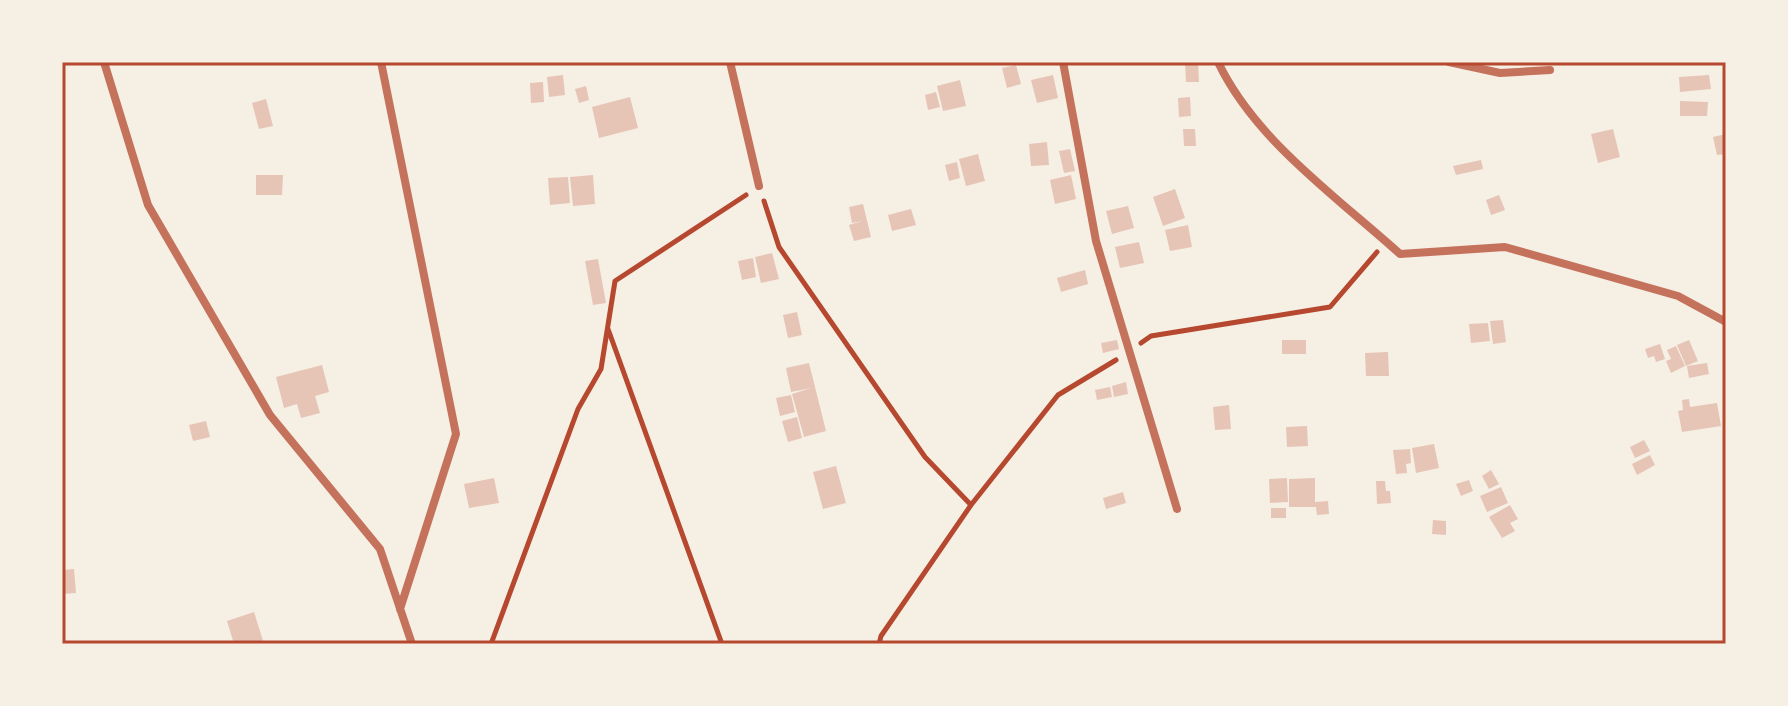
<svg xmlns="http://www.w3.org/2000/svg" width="1788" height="706" font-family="'Public Sans',sans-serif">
	<rect width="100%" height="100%" fill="#f6efe4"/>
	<path fill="#e6c5b7" d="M1185,62h13l1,20h-13z
		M1016,65l5,19 -14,4 -5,-20z
		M563,75l2,20 -16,2 -2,-20z
		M1053,75l5,23 -21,5 -6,-23z
		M1709,75l2,14 -31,3 -1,-15z
		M960,80l6,26 -23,5 -6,-25z
		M543,82l1,20 -13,1 -1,-20z
		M586,86l3,14 -10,3 -4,-14z
		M936,92l4,15 -12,3 -3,-15z
		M630,97l8,31 -39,10 -7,-31z
		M1190,97l1,19 -12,1 -1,-19z
		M266,99l7,27 -14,3 -7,-26z
		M1680,101l28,1 -1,14h-27z
		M1183,129h12l1,17h-12z
		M1613,129l7,28 -22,6 -7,-29z
		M1726,134v20l-9,1 -4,-18z
		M1047,142l2,23 -18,1 -2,-22z
		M1070,149l5,22 -11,2 -5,-22z
		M978,154l7,27 -19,5 -7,-27z
		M1481,160l2,9 -27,6 -3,-9z
		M957,162l3,16 -11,3 -4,-16z
		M256,175h27l-1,20h-26z
		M593,175l2,29 -22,2 -3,-29z
		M1071,175l5,24 -21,5 -5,-24z
		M568,177l2,26 -20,2 -2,-27z
		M1175,189l10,29 -22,8 -10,-29z
		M1499,195l6,15 -14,5 -5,-15z
		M863,204l8,33 -17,4 -5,-16 13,-4 -10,2 -3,-16z
		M1128,206l6,22 -22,6 -6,-23z
		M911,209l5,16 -24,6 -4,-16z
		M1188,225l4,22 -22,4 -5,-21z
		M1139,242l5,21 -24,5 -5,-21z
		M772,253l7,26 -18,4 -6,-26z
		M753,258l3,19 -14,3 -4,-19z
		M598,259l8,44 -13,2 -8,-44z
		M1085,270l3,14 -27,8 -4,-14z
		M797,312l5,23 -14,3 -5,-23z
		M1503,320l3,22 -13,2 -3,-23z
		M1488,323l2,18 -19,2 -2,-19z
		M1117,340l2,9 -16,4 -2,-10z
		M1282,340h24v14h-24z
		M1689,340l9,21 -12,5 -9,-21z
		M1660,344l5,15 -9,3 -2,-6 -6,2 -3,-9z
		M1676,346l9,20 -14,7 -5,-12 5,-2 -4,-9z
		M1388,352l1,24h-23l-1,-23z
		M809,363l17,68 -22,6 -12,-43 19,-6 -20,4 -5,-24z
		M1707,363l2,11 -20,4 -2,-12z
		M322,365l7,27 -14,4 5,17 -19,5 -4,-14 -13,4 -8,-31z
		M1126,382l2,12 -14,3 -2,-11z
		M1110,387l2,10 -15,3 -2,-10z
		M791,395l4,17 -15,4 -4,-18z
		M1689,399l1,8 27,-4 4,23 -39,6 -4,-21 5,-1 -1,-10z
		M1229,405l2,24 -16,1 -2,-23z
		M797,417l5,21 -14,4 -6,-21z
		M206,421l4,16 -17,4 -4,-16z
		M1307,426l1,20 -21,1 -1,-20z
		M1644,440l6,11 -15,7 -5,-11z
		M1434,444l5,24 -23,5 -4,-25z
		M1410,449l1,14 -5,1 1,9 -11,1 -3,-24z
		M1650,455l5,10 -18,10 -5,-11z
		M836,466l10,37 -23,6 -10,-37z
		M1491,470l8,14 -10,5 -7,-13z
		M494,478l5,25 -30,5 -5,-24z
		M1287,478l1,24 -18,1 -1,-24z
		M1315,478v24l13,-1 1,13 -12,1 -1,-8h-27v-28z
		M1469,480l4,11 -12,5 -5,-12z
		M1376,481h9l1,10h4l1,12 -14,1z
		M1501,487l7,16 -21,9 -7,-16z
		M1123,492l3,11 -20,6 -3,-11z
		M1510,505l8,14 -8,4 5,8 -13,7 -13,-21z
		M1271,508h15v10h-15z
		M1433,520l13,1v14l-14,-1z
		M74,569l2,24 -14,1v-24z
		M254,612l10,32h-30l-7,-23z"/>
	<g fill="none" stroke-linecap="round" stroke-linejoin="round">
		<path stroke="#b5482f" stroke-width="5" d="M764,201l15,46 146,210 46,48
			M608,329l114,315
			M1141,343l10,-7 179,-29 47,-55
			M491,644l87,-235 23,-40 14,-88 131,-86
			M879,644l2,-8 90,-131 87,-110 58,-35"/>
		<path stroke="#c5725c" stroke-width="8" d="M104,62l44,143 122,210 110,134 32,95
			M381,62l75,372 -56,175
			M730,62l29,124
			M1063,62l33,179 81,268
			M1218,62c37,78 119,135 182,192l105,-7 173,49 48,26
			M1449,62l51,11 50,-3"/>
	</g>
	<rect width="1788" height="706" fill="none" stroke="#f6efe4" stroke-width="128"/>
	<rect x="64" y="64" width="1660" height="578" fill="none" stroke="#b5482f" stroke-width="3"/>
</svg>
